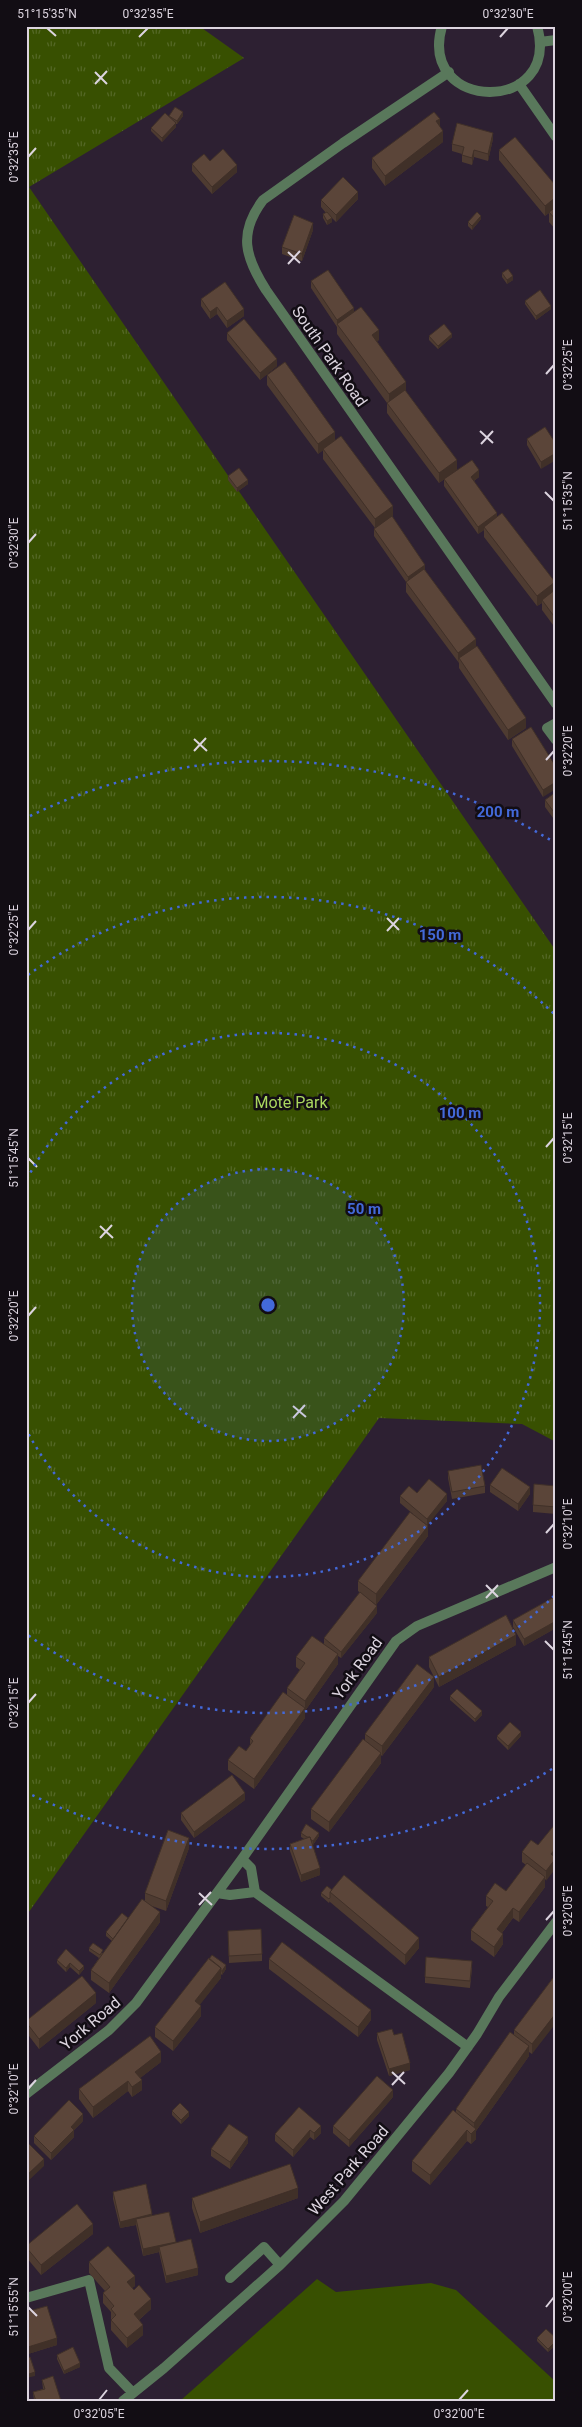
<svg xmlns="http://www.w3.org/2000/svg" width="582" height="2427" font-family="Roboto,sans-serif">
	<defs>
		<pattern id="park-tufts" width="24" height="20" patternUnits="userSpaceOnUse" patternTransform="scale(1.25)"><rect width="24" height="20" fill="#385001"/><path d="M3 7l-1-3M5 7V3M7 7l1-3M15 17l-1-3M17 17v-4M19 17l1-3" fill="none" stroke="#546826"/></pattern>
	</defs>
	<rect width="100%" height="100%" fill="#2d2032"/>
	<path fill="#385001" d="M317,2279l19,13 95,-9 25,7 100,92v19h-376z"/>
	<path fill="url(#park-tufts)" d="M26,26h173l45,32 -215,129 527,764v491l-34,-18 -143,-6 -353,498z"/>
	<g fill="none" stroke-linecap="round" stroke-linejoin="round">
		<path stroke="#59785b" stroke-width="10" d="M442,26c-25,87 120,89 95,0
			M540,42l16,-2
			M449,72l-106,71 -80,57c-25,33 -18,57 3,90l290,414
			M519,84l37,53
			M556,723l-9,5 9,12
			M242,1859l9,9 4,24
			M217,1893l13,2 25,-3 213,155
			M26,2094l83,-64 27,-27 106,-144 154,-218 21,-15 139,-59
			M230,2278l34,-31 16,18
			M26,2298l63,-18 20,88 24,25
			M123,2401l41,-33 116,-103 64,-64 105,-128 28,-39 22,-37 57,-75"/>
	</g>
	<path fill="#4e3b31" d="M169,116h14l-6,8h-1v3l-14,15 -11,-11v-3z
		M493,139l-5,22 -14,-4 -2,8 -10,-3v-8l-10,-3v-7z
		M443,142l-58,44 -13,-18v-10z
		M499,150l57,36v44l-7,-8v-9l-4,3 -46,-56z
		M210,161l27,11 -25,22 -20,-23v-7z
		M358,199l-22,23 -4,-4v4l-5,3 -4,-7v-4l3,-1 -5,-6v-7z
		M481,219l-9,11 -4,-4v-4z
		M313,230l-11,31 -20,-7v-7z
		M502,273l11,7 -6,4 -5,-7z
		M311,281l43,31 25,28 -2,1 29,51 51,78 -18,13 -52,-70v-10l-50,-69v-7l-26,-39z
		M201,299l43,17 -17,12 -10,-14 -7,5 -9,-13z
		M525,301l26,8 -15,11 -11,-16z
		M227,333l50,33 -17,14 -33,-40z
		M429,336l23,1 -14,12 -9,-9z
		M267,375l68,65 58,76h-1l33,54 51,76 50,82 -18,12 -49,-72v-5l-53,-71v-10l-32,-46v-7l1,-1 -52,-69v-9l-5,4 -51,-69z
		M545,427l-4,42 -14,-24v-6z
		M228,476l20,8 -11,8 -9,-12z
		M479,477l-5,4 23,36 59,72v40l-14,-19v-7l-5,3 -53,-69v-7l-6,4 -34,-48v-7z
		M512,739l44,28 -13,30 -31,-51z
		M556,792v30l-11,-15v-7z
		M448,1471l37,15v7l-33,6 -4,-21z
		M490,1485l40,9 -12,17 -28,-19z
		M556,1486v28l-23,-2v-7z
		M417,1493l30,8 -20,24 1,11 -52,69 -18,-14v-10l55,-67 -13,-11v-7z
		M556,1596v32l-32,18 -11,-19v-7z
		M377,1613l-36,45 -3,-2v8l-33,47v7l-51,71 -26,-19v-10l18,-9 4,-5v-8l37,-44v-6l13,-18 -4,-3v-10l28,-13v-6z
		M516,1645l-77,42 -10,-20v-10z
		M434,1687l-52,69 -1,-1v8l-52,69 -18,-13v-10l54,-68v-7z
		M450,1696l32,19 -7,7 -25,-22z
		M497,1736h24l-13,14 -11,-11z
		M245,1800l-51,38 -13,-18v-7z
		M556,1823v45l-11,12v7l-26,35 -6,-4 -11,15 1,11 -9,13 -23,-17v-10l17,-23 -2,-1v-10l20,-5 20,-26 -4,-3v-10l16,-7z
		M301,1833l18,3 -6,9 -1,-1 8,31 -19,7 -11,-31v-7l14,-5 -3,-2z
		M189,1848l-23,63 -17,-6 11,17 -51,71 -18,-13v-10l8,-12 -10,-7v-3l14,5 9,-12 -6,-5v-4l22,-14 17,-17v-8z
		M332,1890l87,58 -14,17 -75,-63v-1l-1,2 -8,-7v-3z
		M228,1931l34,23v7l-33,2z
		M66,1949l18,20 -5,6 -9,-8 -4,5 -9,-9v-3z
		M209,1958l17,11 -4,6 -1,-1v4l-22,27 2,11 -28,35 -18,-14v-10z
		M269,1959l102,61 -13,17 -89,-68z
		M472,1968l-2,20 -45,-5v-6z
		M556,1974l-24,80 -3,-2v4l-53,75v8l-5,5 -4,-3 -37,44 -18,-14v-10l44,-48v-4l58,-74v-5z
		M96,2003l-57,46 -13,-17v-11z
		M377,2033l17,2 16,35 -21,6 -12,-36z
		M161,2062l-21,16 2,12 -10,7 -4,-6 -35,27 -14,-19v-10z
		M393,2097l-44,50 -16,-14v-7z
		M299,2107l22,26 -7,7 -4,-3 -17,20 -18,-16v-7z
		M172,2111l17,5 -8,8 -9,-9z
		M83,2121l-9,9v7l-23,23 -17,-17v-7z
		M248,2143l-18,26 -19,-13v-7z
		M113,2192l39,24 24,27 22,32 -32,8 -7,-31 -16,4 -7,-31 -16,3 -7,-29z
		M192,2198h106l-98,35 -8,-25z
		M93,2234l-52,41 -15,-18v-11z
		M89,2262l46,24 -3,2 19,21 -12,11 4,15 -16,13 -16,-18v-18l-8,-9v-10l2,-2 -16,-18z
		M26,2312l31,33 -29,9 -2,-4z
		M537,2338h19v7l-8,7 -11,-11z
		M57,2355l23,12 -16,7 -7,-15z
		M42,2380l19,21h-27l-1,-9 10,-3z"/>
	<path fill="#403028" d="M183,112v4l-6,8v-3z
		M440,119v10l-4,-8z
		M176,123v4l-14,15v-4z
		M443,131v11l-58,44v-10z
		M493,133v6l-5,22v-7z
		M474,150v7l-2,8v-7z
		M237,165v7l-25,22v-7z
		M358,192v7l-22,23v-7z
		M556,197v10l-11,9v-10z
		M481,216v3l-9,11v-4z
		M332,218v4l-5,3v-4z
		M313,223v7l-11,31v-7z
		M513,276v4l-6,4v-4z
		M551,306v3l-15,11v-4z
		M217,307v7l-7,5v-7z
		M354,308v7l-17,9v3v-7z
		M244,309v7l-17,12v-7z
		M379,330v10l-7,5v-10z
		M452,334v3l-14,12v-3z
		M277,359v7l-17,14v-7z
		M406,382v10l-17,12v-10z
		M335,432v10l-17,12v-10z
		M556,453v7l-15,9v-7z
		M457,460v10l-18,13v-10z
		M479,470v7l-8,6v-6z
		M248,480v4l-11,8v-4z
		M393,506v10l-18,13v-10z
		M497,513v7l-13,7v3l-6,4v-7z
		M425,565v7l-17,12v-7z
		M555,582v10l-13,8v3l-5,3v-10z
		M476,639v10l-17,9 -1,5v-10z
		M526,718v10l-18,12v-10z
		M556,782v7l-13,8v-7z
		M530,1487v7l-12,17v-7z
		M447,1494v7l-20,25v-7z
		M428,1526v10l-52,69v-11z
		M377,1606v7l-36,45v-6z
		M556,1621v7l-32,18v-7z
		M516,1635v10l-77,42v-10z
		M338,1654v10l-33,47v7l-51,71v-10l51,-71v-7z
		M434,1677v10l-52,69v-10z
		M482,1711v4l-7,7v-3z
		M521,1732v4l-13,14v-4z
		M381,1753v10l-52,69v-10z
		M245,1793v7l-51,38v-6z
		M319,1833v3l-6,9v-4z
		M189,1838v10l-23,63v-10z
		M556,1848v20l-10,13v-10l5,-17z
		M320,1868v7l-19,7v-7z
		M545,1877v10l-26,35v-10z
		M513,1908v10l-16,21v-10z
		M160,1912v10l-51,71v-10z
		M503,1934v10l-9,13v-10z
		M419,1938v10l-14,17v-10z
		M70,1963v4l-4,5v-4z
		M226,1965v4l-4,6v-4z
		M84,1966v3l-5,6v-4z
		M221,1968v10l-26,33v-10z
		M96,1993v10l-57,46v-10z
		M201,2006v10l-28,35v-10z
		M371,2010v10l-13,17v-10z
		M556,2013v10l-24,31v-10z
		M529,2046v10l-53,75v8l-5,5v-10l3,-4v-7z
		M29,2052v6l-3,2v-7z
		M161,2052v10l-26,20v-10z
		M410,2063v7l-21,6v-7z
		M142,2080v10l-10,7v-10z
		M128,2081v10l-35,27v-11z
		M393,2090v7l-44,50v-7z
		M189,2112v4l-8,8v-4z
		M83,2114v7l-9,9v7l-23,23v-7l20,-26z
		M321,2126v7l-7,7v-7z
		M310,2130v7l-17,20v-7z
		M467,2130v11l-37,44v-10z
		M248,2137v6l-18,26v-7z
		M44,2159v7l-18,17v-7z
		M298,2188v10l-98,35v-11z
		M152,2214v7l-16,-2v6l-16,3v-6z
		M93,2224v10l-52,41v-10z
		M176,2242v6l-17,-1v5l-16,4v-7z
		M198,2268v7l-32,8v-7z
		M135,2276v10l-8,6v-10z
		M151,2299v10l-17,15v-10z
		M143,2325v10l-16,13v-10z
		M57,2338v7l-29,9v-7z
		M556,2341v4l-8,7v-3z
		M80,2363v4l-16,7v-3z
		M35,2372v4l-9,2v-3z"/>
	<path fill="#5b4539" stroke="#403028" d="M175,107l8,5 -6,9 -8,-5z
		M434,112l6,7 -4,2 7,10 -58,45 -13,-18z
		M165,113l11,10 -14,15 -11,-10z
		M457,123l36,10 -5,21 -14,-4 -2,8 -10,-3 2,-8 -12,-3z
		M515,137l41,49v11l-11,9 -46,-56z
		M223,149l14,16 -25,22 -20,-23 12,-10 6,7z
		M343,177l15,15 -22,23 -15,-15z
		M556,207v13l-7,-8z
		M327,212l5,6 -5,3 -4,-7z
		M477,212l4,4 -9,10 -4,-4z
		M294,215l19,8 -11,31 -20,-7z
		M508,269l5,7 -6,4 -5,-7z
		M328,270l26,38 -17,12 -26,-39z
		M225,282l19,27 -17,12 -10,-14 -7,5 -9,-13z
		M540,290l11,16 -15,10 -11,-15z
		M361,307l18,23 -7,5 34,47 -17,12 -52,-70z
		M244,319l33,40 -17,14 -33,-40z
		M444,324l8,10 -14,12 -9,-10z
		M285,362l50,70 -17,12 -51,-69z
		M405,390l52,70 -18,13 -52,-70z
		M545,427l11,17v9l-15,9 -14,-23z
		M341,436l52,70 -18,13 -52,-70z
		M472,460l7,10 -8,7 26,36 -19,14 -34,-48z
		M239,468l9,12 -11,8 -9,-12z
		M502,513l53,69 -18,14 -53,-69z
		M392,516l33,49 -17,12 -34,-48z
		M424,569l52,70 -18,14 -52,-71z
		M556,589v30l-14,-19z
		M477,646l49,72 -18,12 -49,-72z
		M531,727l25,40v15l-13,8 -31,-51z
		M556,792v23l-11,-15z
		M481,1465l4,21 -33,6 -4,-21z
		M502,1468l28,19 -12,17 -28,-19z
		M429,1479l18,15 -20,25 -27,-23 9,-10 8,7z
		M534,1484l22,2v21l-23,-2z
		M410,1512l18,14 -52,68 -18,-13z
		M360,1592l17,14 -36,46 -17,-14z
		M556,1596v25l-32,18 -11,-19z
		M506,1615l10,20 -77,42 -10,-20z
		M312,1636l26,18 -33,47 -18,-13 18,-25 -9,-6z
		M417,1664l17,13 -52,69 -17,-12z
		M457,1689l25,22 -7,8 -25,-23z
		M283,1692l22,16 -51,71 -26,-19 11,-14 7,5 7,-10 -3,-3z
		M510,1722l11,10 -13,14 -11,-10z
		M363,1739l18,14 -52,69 -18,-13z
		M232,1775l13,18 -51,39 -13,-19z
		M556,1823v25l-5,6 5,4 -10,13 -24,-19 9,-12 7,5z
		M306,1824l13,9 -6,8 -2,-1 -1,-3h-3l-6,-4z
		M168,1830l21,8 -23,63 -21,-8z
		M310,1837l10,31 -19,7 -11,-31z
		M527,1863l18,14 -26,35 -6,-4 -16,21 6,5 -9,13 -23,-17 22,-29 -7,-5 9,-13 11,8z
		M344,1875l75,63 -14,17 -75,-63z
		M327,1886l5,4 -2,2v6l-1,1 -8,-6z
		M142,1899l18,13 -51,71 -18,-13z
		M122,1913l6,5 -15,21 -7,-7z
		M261,1929l1,25 -33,2 -1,-25z
		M282,1942l89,68 -13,17 -89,-68z
		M93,1943l10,7 -3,5 -11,-7z
		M66,1949l18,17 -5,5 -9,-8 -4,5 -9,-8z
		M212,1955l14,10 -4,6h-1v-3l-12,-9z
		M426,1957l46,4 -2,20 -45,-4z
		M209,1958l12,10 -26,33 6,5 -28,35 -18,-14z
		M556,1974v39l-24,31 -18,-14z
		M82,1976l14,17 -57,46 -13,-17v-1z
		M392,2029l2,6 8,-2 8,30 -21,6 -12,-36z
		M510,2032l19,14 -55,77 -18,-14z
		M150,2036l11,16 -26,20 7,8 -10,7 -4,-6 -35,26 -14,-18z
		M26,2045l3,7 -3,1z
		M377,2076l16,14 -44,50 -16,-14z
		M69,2100l14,14 -12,13 3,3 -23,23 -17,-17z
		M180,2103l9,9 -8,8 -9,-9z
		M299,2107l22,19 -7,7 -4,-3 -17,20 -18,-16z
		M453,2110l23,19 -5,5 -4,-4 -37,45 -18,-14z
		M229,2124l19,13 -18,25 -19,-13z
		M28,2143l16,16 -18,17v-31z
		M290,2164l8,24 -98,34 -8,-24z
		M146,2184l6,30 -32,8 -7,-30z
		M77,2204l16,20 -52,41 -15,-18v-1z
		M169,2212l7,30 -33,7 -7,-30z
		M191,2239l7,29 -32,8 -7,-29z
		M108,2246l27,30 -8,6 7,8 5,-5 12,14 -17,15 9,11 -16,13 -16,-18 5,-5 -5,-6 3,-3 -11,-13 7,-6 -21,-25z
		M47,2306l10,32 -29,9 -2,-4v-31z
		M546,2329l10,9v3l-8,8 -11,-11z
		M73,2347l7,16 -16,8 -7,-16z
		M30,2357l5,15 -9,3v-17z
		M53,2376l8,25h-25l-3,-9 12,-3 -3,-9z"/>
	<path fill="none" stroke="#dcd4df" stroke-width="2" d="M47,28l9,8M139,37l9,-9M500,37l8,-9M95,72l12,12M95,84l12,-13M28,157l8,-9M288,252l12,11M288,264l12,-13M546,374l8,-9M480,431l13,12M481,444l12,-13M545,492l9,9M28,543l8,-9M194,739l13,12M194,751l12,-13M546,760l8,-9M387,918l12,12M28,930l8,-9M387,931l12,-13M546,1147l8,-9M28,1158l9,9M100,1226l13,12M100,1238l12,-13M28,1316l8,-9M293,1406l13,11M293,1418l12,-13M546,1533l8,-9M486,1585l12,12M486,1598l12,-13M545,1641l9,9M28,1703l8,-9M199,1893l13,12M199,1905l12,-13M546,1920l8,-9M392,2072l13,12M392,2085l12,-13M28,2089l8,-9M28,2307l9,9M546,2307l8,-10M99,2400l8,-10M459,2400l9,-10"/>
	<circle cx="268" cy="1305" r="136" fill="#4369d9" fill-opacity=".12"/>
	<g fill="none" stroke="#4369d9" stroke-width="2.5" stroke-dasharray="2.5 5">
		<circle cx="268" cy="1305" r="136"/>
		<path d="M27 1179A272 272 0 1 1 27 1431"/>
		<path d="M554 1596A408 408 0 0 1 28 1635M28 975A408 408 0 0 1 554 1014"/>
		<path d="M552 1769A544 544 0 0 1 30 1794M30 816A544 544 0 0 1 552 841"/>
	</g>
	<g text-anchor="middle" stroke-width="5" stroke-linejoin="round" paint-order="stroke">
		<g font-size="16" fill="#dcd4df" stroke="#120d14">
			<text transform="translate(330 356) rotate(55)" y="6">South Park Road</text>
			<text transform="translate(357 1668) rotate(-54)" y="6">York Road</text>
			<text transform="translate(90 2023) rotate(-40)" y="6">York Road</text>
			<text transform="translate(348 2170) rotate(-49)" y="6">West Park Road</text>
		</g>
		<g font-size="16" fill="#aad75f" stroke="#120d14">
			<text x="291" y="1108">Mote Park</text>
		</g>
	</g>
	<circle cx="268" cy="1305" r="8" fill="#4369d9" stroke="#120d14" stroke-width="2.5"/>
	<g font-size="15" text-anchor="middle" font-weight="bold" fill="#4369d9" stroke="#120d14" stroke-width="5" stroke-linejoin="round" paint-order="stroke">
		<text x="498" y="817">200 m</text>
		<text x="440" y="940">150 m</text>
		<text x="460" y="1118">100 m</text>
		<text x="364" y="1214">50 m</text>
	</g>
	<rect width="582" height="2427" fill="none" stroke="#120d14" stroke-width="55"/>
	<rect x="28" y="28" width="526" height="2372" fill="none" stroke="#dcd4df" stroke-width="2"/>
	<g font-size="12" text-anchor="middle" fill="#dcd4df">
		<text x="47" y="18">51°15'35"N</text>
		<text x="148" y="18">0°32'35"E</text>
		<text x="508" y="18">0°32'30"E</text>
		<text transform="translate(14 157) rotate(-90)" y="4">0°32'35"E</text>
		<text transform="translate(568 365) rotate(-90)" y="4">0°32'25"E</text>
		<text transform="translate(568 501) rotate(-90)" y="4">51°15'35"N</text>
		<text transform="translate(14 543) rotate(-90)" y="4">0°32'30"E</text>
		<text transform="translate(568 751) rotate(-90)" y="4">0°32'20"E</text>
		<text transform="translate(14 930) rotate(-90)" y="4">0°32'25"E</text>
		<text transform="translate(568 1138) rotate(-90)" y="4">0°32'15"E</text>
		<text transform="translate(14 1158) rotate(-90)" y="4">51°15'45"N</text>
		<text transform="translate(14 1316) rotate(-90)" y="4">0°32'20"E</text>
		<text transform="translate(568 1524) rotate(-90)" y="4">0°32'10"E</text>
		<text transform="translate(568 1650) rotate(-90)" y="4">51°15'45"N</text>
		<text transform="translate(14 1703) rotate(-90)" y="4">0°32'15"E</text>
		<text transform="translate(568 1911) rotate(-90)" y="4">0°32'05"E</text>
		<text transform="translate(14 2089) rotate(-90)" y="4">0°32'10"E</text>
		<text transform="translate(568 2297) rotate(-90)" y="4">0°32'00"E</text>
		<text transform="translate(14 2307) rotate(-90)" y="4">51°15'55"N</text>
		<text x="99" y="2418">0°32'05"E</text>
		<text x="459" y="2418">0°32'00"E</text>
	</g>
</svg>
